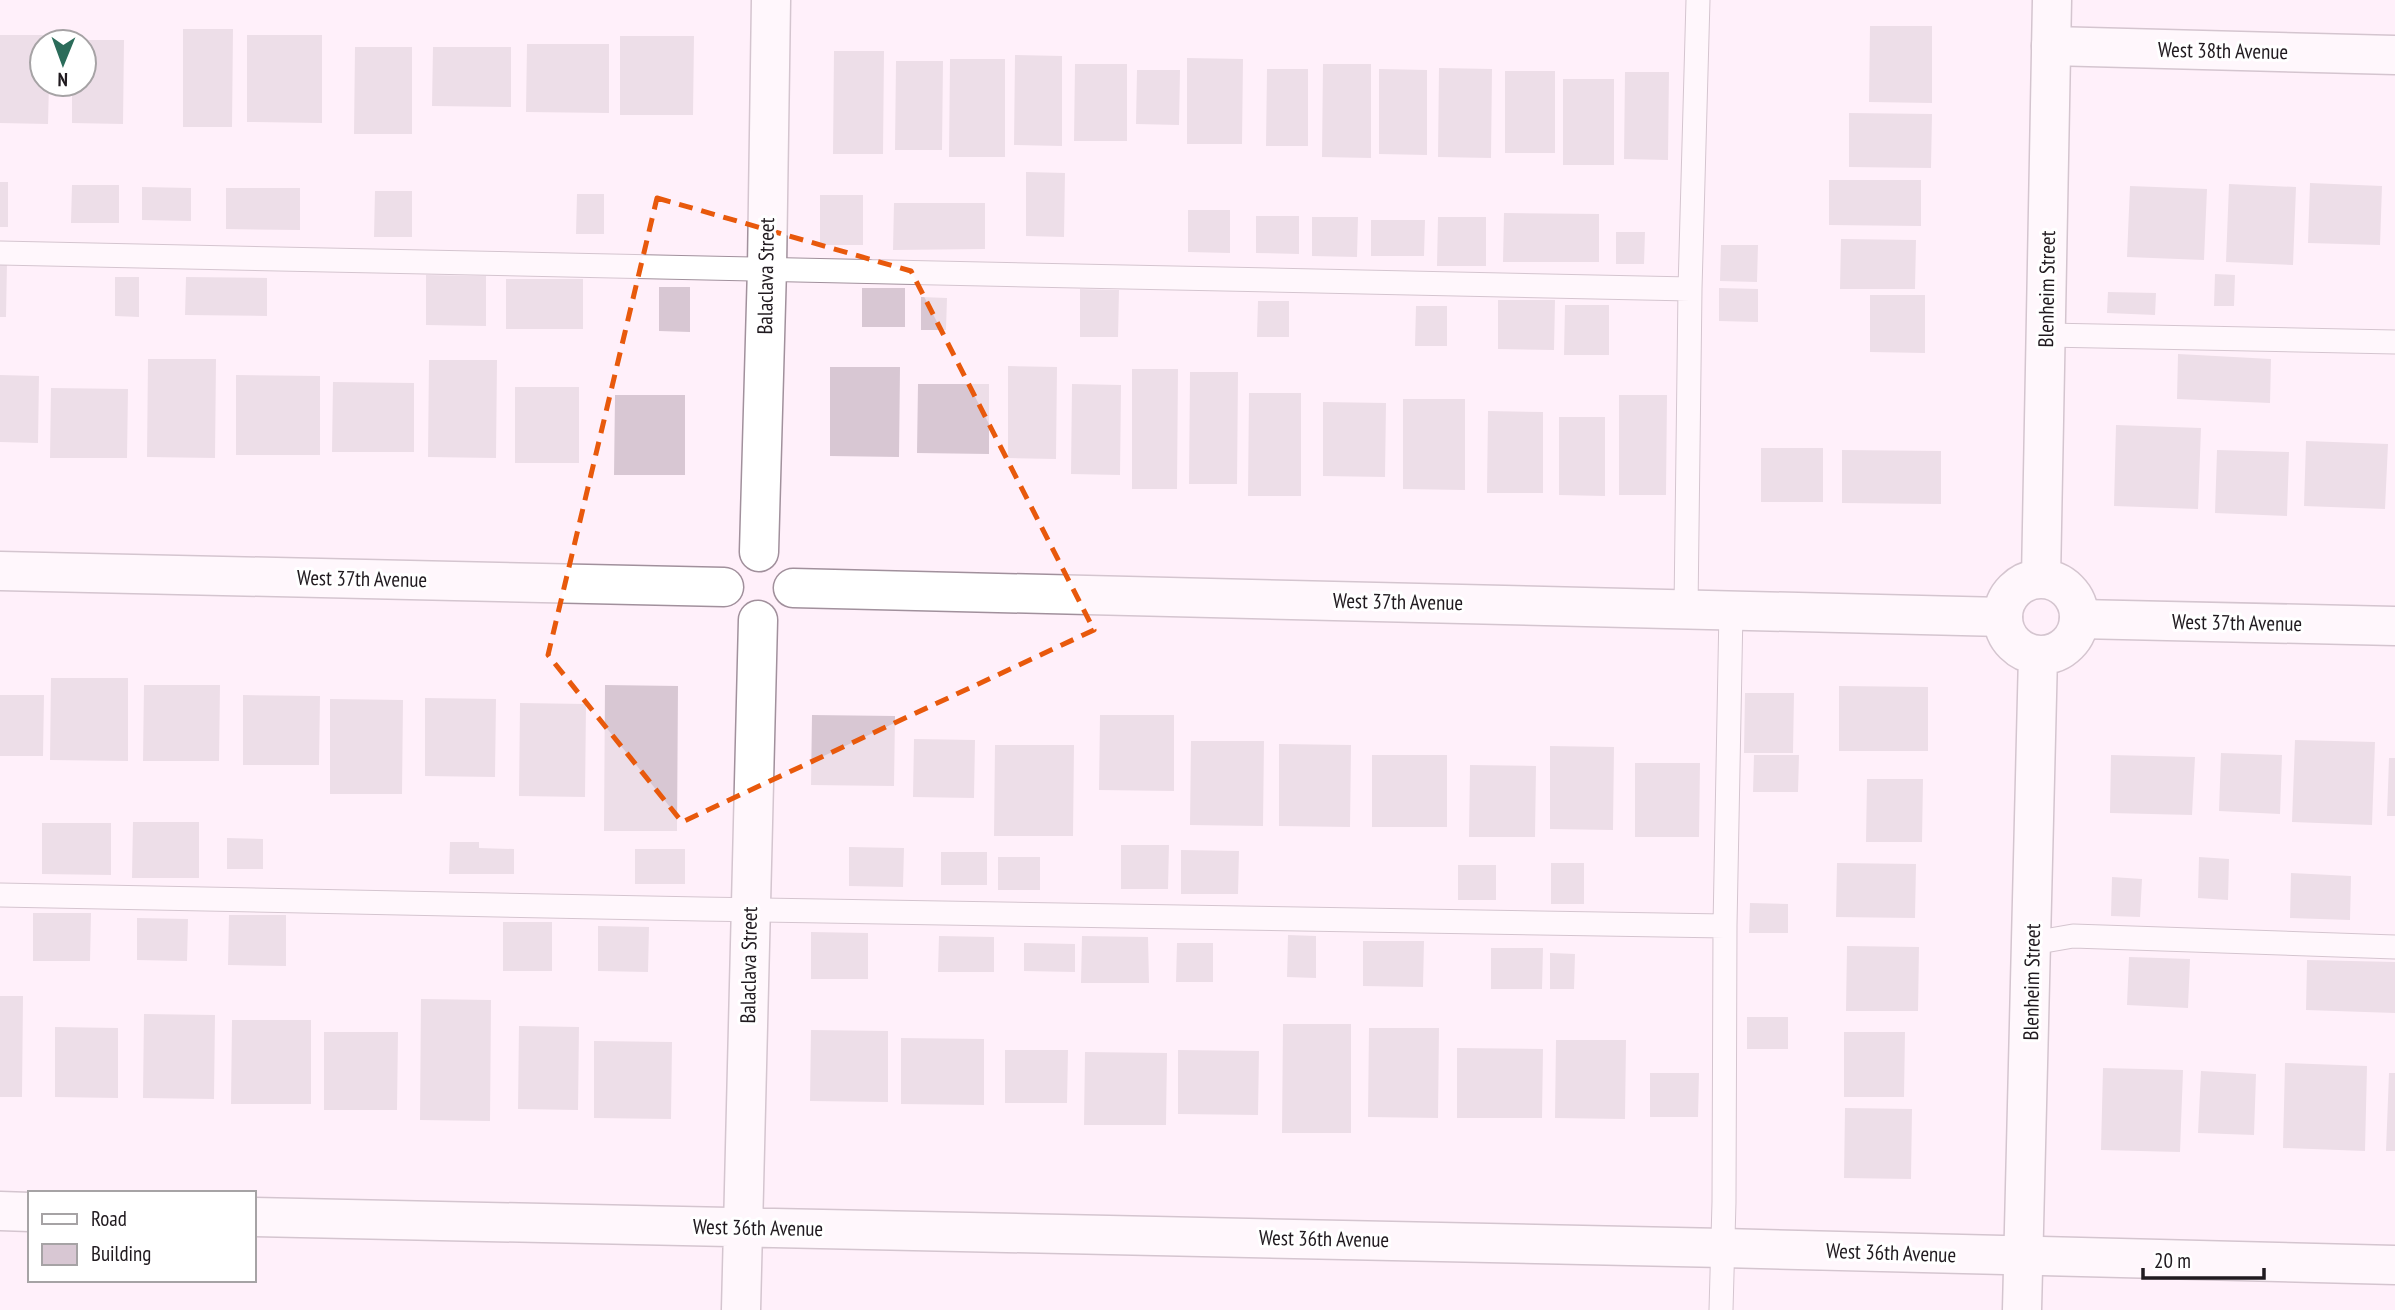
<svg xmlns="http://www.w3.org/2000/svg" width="2395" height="1310" font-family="'PT Sans Narrow',sans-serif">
	<rect width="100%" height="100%" fill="#fff0fa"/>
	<path fill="#d8c7d3" d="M1870,26h62v77l-63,-1z
		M183,29h50l-1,98h-49z
		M0,35h49v7h-7v42h7l-1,40 -48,-1z
		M247,35h75v88l-75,-1z
		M620,36h74l-1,79h-73z
		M84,40h40l-1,84 -51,-1v-39h12z
		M527,44h82v69l-83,-1z
		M355,47h57v87h-58z
		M433,47h78v60l-79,-1z
		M834,51h50l-1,103h-50z
		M1015,55l47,1v90l-48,-1z
		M1187,58l56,1 -1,85h-55z
		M950,59h55v98h-56z
		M896,61h47l-1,89h-47z
		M1075,64h52v77h-53z
		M1323,64h48v94l-49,-1z
		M1439,68l53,1 -1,89 -53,-1z
		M1267,69h41v77h-42z
		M1379,69l48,1v85l-48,-1z
		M1137,70h43l-1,55 -43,-1z
		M1505,71h50v82h-50z
		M1625,72h44l-1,88 -44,-1z
		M1563,79h51v86h-51z
		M1849,113l83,1 -1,54 -82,-1z
		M1026,172l39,1 -1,64 -38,-1z
		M1829,180h92v46l-92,-1z
		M0,182h8v45h-8z
		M2310,183l72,3 -2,59 -72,-2z
		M2229,184l67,3 -3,78 -67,-3z
		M72,185h47v38h-48z
		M2130,186l77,3 -3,71 -77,-3z
		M142,187l49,1v33l-49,-1z
		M226,188h74v42l-74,-1z
		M375,191h37v46h-38z
		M577,194h27v40h-28z
		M820,195h43v50h-43z
		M894,203h91v46l-92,1z
		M1188,210h42v43l-42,-1z
		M1504,213l95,1v48h-96z
		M1256,216h43v38l-43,-1z
		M1312,217h46l-1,40 -45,-1z
		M1438,217h48v49h-49z
		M1371,220h54l-1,36h-53z
		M1616,232h29l-1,32h-28z
		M1841,239l75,1 -1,49h-75z
		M1721,245h37l-1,37 -37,-1z
		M0,262h7l-1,55h-6z
		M2215,274l20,1 -1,31h-20z
		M426,275l60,1v50l-60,-1z
		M115,277h24v40l-24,-1z
		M186,277l81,1v38l-82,-1z
		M506,279h77v50h-77z
		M659,287h31v45l-31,-1z
		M862,288h43v39h-43z
		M1719,288l39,1v33l-39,-1z
		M1080,289l39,1 -1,47h-38z
		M2108,292l48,1 -1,22 -48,-2z
		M1870,295h55v58l-55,-1z
		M921,297l26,1 -1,32h-25z
		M1498,300h57l-1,50 -56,-1z
		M1258,301h31v36h-32z
		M1565,305h44v50h-45z
		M1416,306h31v40h-32z
		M2178,354l93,5 -1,44 -93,-4z
		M148,359h68l-1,99 -68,-1z
		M429,360h68l-1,98 -68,-1z
		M1008,366l49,1 -1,92 -48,-1z
		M830,367h70l-1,90 -69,-1z
		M1132,369h46l-1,120h-45z
		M1190,372h48l-1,112h-48z
		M0,375l39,1 -1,67 -38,-1z
		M236,375l84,1v79h-84z
		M333,382l81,1v69h-82z
		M918,384h71v70l-72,-1z
		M1072,384l49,1 -1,90 -49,-1z
		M515,387h64v76h-64z
		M51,388l77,1 -1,69h-77z
		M1249,393h52v103h-53z
		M615,395h70v80h-71z
		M1619,395h48l-1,100h-47z
		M1403,399h62v91l-62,-1z
		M1323,402l63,1 -1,74 -62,-1z
		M1488,411l55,1v81h-56z
		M1559,417h46v79l-46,-1z
		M2116,425l85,3 -3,81 -84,-3z
		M2306,441l82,3 -3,65 -81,-3z
		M1761,448h62v54h-62z
		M1842,450l99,1v53l-99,-1z
		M2217,450l72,2 -2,64 -72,-3z
		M51,678h77v83l-78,-1z
		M144,685h76l-1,76h-76z
		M605,685l73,1 -1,145h-73z
		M1839,686l89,1v64h-89z
		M1745,693h49l-1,60h-49z
		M0,695h44l-1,61h-43z
		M243,695l77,1 -1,69h-76z
		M425,698l71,1 -1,78 -70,-1z
		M330,699l73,1 -1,94h-72z
		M520,703l66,1 -1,93 -66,-1z
		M812,715l83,1 -1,70 -83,-1z
		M1100,715h74v76l-75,-1z
		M914,739l61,1 -1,58 -61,-1z
		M2295,740l80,2 -3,83 -80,-3z
		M1191,741h73l-1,85 -73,-1z
		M1279,744l72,1 -1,82 -71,-1z
		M995,745h79l-1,91h-79z
		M1550,746l64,1 -1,83 -63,-1z
		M2221,753l61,2 -2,59 -61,-3z
		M1372,755h75v72h-75z
		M1754,755h45l-1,37h-45z
		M2111,755l84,2 -3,58 -82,-2z
		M2389,758h6v58h-8z
		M1635,763h65l-1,74h-64z
		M1470,765l66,1 -1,71h-66z
		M1867,779h56l-1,63h-56z
		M133,822h66v56h-67z
		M42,823h69v52l-69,-1z
		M227,838l36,1v30h-36z
		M450,842h29v6l35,1v25h-65z
		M1121,845h48l-1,44h-47z
		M849,847l55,1 -1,39 -54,-1z
		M635,849h50v35h-50z
		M1181,850l58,1 -1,43h-57z
		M941,852h46v33h-46z
		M998,857h42v33h-42z
		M2199,857l30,2 -1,41 -30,-2z
		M1551,863h33v41h-33z
		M1837,863l79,1 -1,54 -79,-1z
		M1458,865h38v35h-38z
		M2291,873l60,3 -1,44 -60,-2z
		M2112,877l30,2 -2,38 -29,-1z
		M1750,903l38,1v29h-39z
		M33,913h58l-1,48h-57z
		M229,915h57v51l-58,-1z
		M137,918l51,1 -1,42 -50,-1z
		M503,922h49v49h-49z
		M598,926l51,1 -1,45 -50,-1z
		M811,932l57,1v46h-57z
		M1288,935l28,1v42l-29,-1z
		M939,936l55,1v35h-56z
		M1082,936l66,1 1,46h-68z
		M1363,941h61l-1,46 -60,-1z
		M1024,943l51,1v28l-51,-1z
		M1177,943h36v39h-37z
		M1847,946l72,1 -1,64h-72z
		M1491,948h52l-1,41h-51z
		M1550,953l25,1 -1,35h-24z
		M2129,957l61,2 -2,49 -61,-3z
		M2307,960l88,2v51l-89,-3z
		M0,996h23l-1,101h-22z
		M421,999l70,1 -1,121 -70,-1z
		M144,1014l71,1 -1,84 -71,-1z
		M1747,1017h41v32h-41z
		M232,1020h79v84h-80z
		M1283,1024h68v109h-69z
		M519,1026l60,1 -1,83 -60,-1z
		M55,1027l63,1v70l-63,-1z
		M1369,1028h70l-1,90 -70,-1z
		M811,1030l77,1v71l-78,-1z
		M324,1032h74l-1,78h-73z
		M1844,1032h61l-1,65h-60z
		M901,1038l83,1v66l-83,-1z
		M1556,1040h70l-1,79 -70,-1z
		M594,1041l78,1 -1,77 -77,-1z
		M1457,1048l86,1 -1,69h-85z
		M1005,1050h63l-1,53h-62z
		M1178,1050l81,1 -1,64 -80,-1z
		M1085,1052l82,1 -1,72h-82z
		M2285,1063l82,3 -2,85 -82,-3z
		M2103,1068l80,2 -3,82 -79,-2z
		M2201,1071l55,3 -2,61 -56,-2z
		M1650,1073h49l-1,44h-48z
		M2389,1073h6v78h-9z
		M1845,1108l67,1 -1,70 -67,-1z"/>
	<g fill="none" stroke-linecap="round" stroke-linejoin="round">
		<g stroke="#a1909c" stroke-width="25">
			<path id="service" d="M0,253l1690,36
				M2047,335l348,7
				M1686,609l4,-320 8,-289
				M0,895l701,14 1024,17
				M2033,943l40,-7 322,11
				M1721,1310l3,-108 1,-276 6,-316"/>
		</g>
		<g stroke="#a1909c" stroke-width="41">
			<path id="minor" d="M2051,46l344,9
				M759,552l8,-284 4,-268
				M0,571l724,16
				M793,588l1210,29
				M2079,619l316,7
				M0,1211l30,1
				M254,1217l1469,31 672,17
				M741,1310l17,-690"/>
		</g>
		<g stroke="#a1909c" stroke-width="41">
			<path id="tertiary" d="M2041,579l11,-579
				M2003 617a38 38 0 1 1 76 0a38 38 0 1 1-76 0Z
				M2022,1310l16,-655"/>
		</g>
		<use href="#service" stroke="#fff" stroke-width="23"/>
		<use href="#minor" stroke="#fff" stroke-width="38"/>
		<use href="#tertiary" stroke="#fff" stroke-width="38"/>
	</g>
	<path d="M0 0H2395V1310H0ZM657,198l254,73 183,359 -412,192 -134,-167z" fill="#fff0fa" fill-opacity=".55" fill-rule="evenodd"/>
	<path fill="none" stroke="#e8590c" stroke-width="5" stroke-dasharray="14 9" stroke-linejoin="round" d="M657,198l254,73 183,359 -412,192 -134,-167z"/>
	<g text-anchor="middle" stroke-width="6" stroke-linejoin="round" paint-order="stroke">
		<g font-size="21" fill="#201a1f" stroke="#fff">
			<text transform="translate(2223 51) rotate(1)" y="7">West 38th Avenue</text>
			<text transform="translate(766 276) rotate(-89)" y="7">Balaclava Street</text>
			<text transform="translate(2047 289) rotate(-89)" y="7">Blenheim Street</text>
			<text transform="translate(362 579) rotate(1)" y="7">West 37th Avenue</text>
			<text transform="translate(1398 602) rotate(1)" y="7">West 37th Avenue</text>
			<text transform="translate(2237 623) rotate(1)" y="7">West 37th Avenue</text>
			<text transform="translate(749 965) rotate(-89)" y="7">Balaclava Street</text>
			<text transform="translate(2032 982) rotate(-89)" y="7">Blenheim Street</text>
			<text transform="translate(758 1228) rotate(1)" y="7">West 36th Avenue</text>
			<text transform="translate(1324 1239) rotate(1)" y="7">West 36th Avenue</text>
			<text transform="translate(1891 1253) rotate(2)" y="7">West 36th Avenue</text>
		</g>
	</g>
	<rect x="28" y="1191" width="228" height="91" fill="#ffffff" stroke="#a6a3a5" stroke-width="2"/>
	<rect x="42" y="1214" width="35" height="10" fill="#ffffff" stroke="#a6a3a5" stroke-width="2"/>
	<text x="91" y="1226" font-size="21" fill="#201a1f">Road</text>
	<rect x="42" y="1244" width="35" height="21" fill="#d8c7d3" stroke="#a6a3a5" stroke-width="2"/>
	<text x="91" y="1261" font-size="21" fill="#201a1f">Building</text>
	<g transform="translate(63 63) rotate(181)"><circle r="33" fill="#ffffff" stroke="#a6a3a5" stroke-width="2"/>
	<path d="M0-5L12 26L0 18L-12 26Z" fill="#2b6c5a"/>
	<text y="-10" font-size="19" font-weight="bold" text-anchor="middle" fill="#201a1f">N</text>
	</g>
	<path d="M2143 1268v10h121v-10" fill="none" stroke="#201a1f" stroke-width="3.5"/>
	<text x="2154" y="1268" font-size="21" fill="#201a1f" stroke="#ffffff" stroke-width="5" paint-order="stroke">20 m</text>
</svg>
